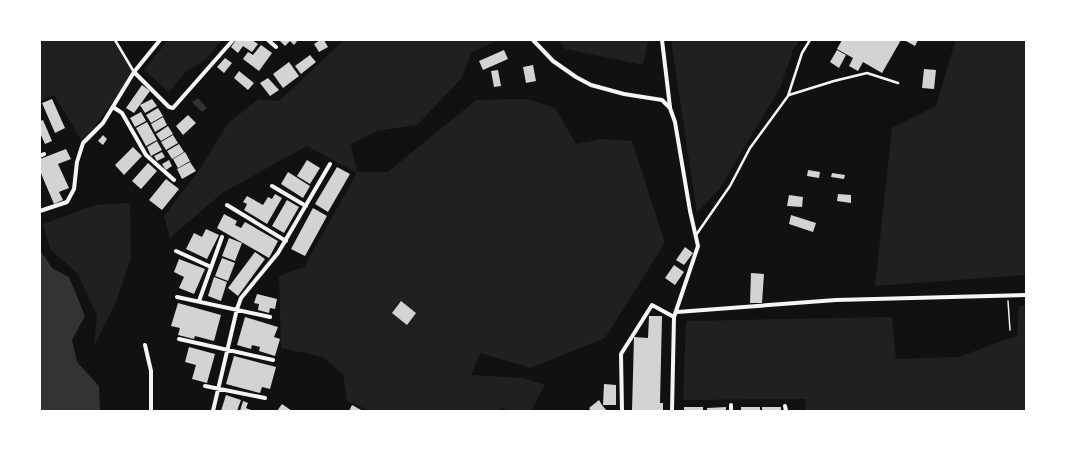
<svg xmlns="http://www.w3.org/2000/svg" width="1066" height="451" font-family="'Nunito Sans',sans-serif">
	<rect width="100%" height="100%" fill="#111"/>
	<path fill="#202020" d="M40,40h75l19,32 -51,71 -29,-48 -14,6z
		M168,40h54l-18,21 -19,11 -16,20 -25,-22z
		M344,40h156l-28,12 -11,27 -44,46 -40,6 -26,13 6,28h31l88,-72 51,-1 28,9 21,36 27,-5 29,2 33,102 -60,95 -74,30 -51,-15 -9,22 52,3 22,7 -14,26h-17l-13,-3 -2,3h-129l-23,-10 -4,-27 -20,-17 -42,-9 -2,-72 25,-9 53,-94 -50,-27 -85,47 -52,45 -6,-22 36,-47 28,-46 31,-24 20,2z
		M557,40h91l-5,25 -77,-16z
		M671,40h129l-7,10 -13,38 -60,100 -23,25z
		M951,40h75v235l-151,11 17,-158 44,-22 19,-64z
		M130,203l1,55 -15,44 -22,45 3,-32 -20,-42 -27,-24 -7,-25 52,-19z
		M1026,305v106h-220l-1,-12 -122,1 3,-79 206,-4 4,42 63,-2 47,-18 11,-2 2,-31z"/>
	<path fill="#333" d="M198,98l9,10 -5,4 -10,-10z
		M40,250l12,18 17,9 16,39 -13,24 5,22 22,24 1,25h-60z"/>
	<path fill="#d3d3d3" d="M236,40h16l6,4 -6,8 -9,-6 -5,7 -7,-6z
		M279,40h19l-4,5 -4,-4 -5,5z
		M320,40h4l4,7 -9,5 -5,-8z
		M842,40h59l-19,33 -19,-11 -5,9 -9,-5 4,-8 -16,-9z
		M904,40h14l-3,6z
		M261,45l11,8 -13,18 -16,-12 5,-7 5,3z
		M504,50l4,9 -25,11 -4,-9z
		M837,50l9,5 -7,13 -9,-6z
		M310,55l6,7 -15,12 -6,-8z
		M225,58l7,5 -8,10 -7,-6z
		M289,62l10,14 -16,12 -10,-14z
		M533,65l3,16 -10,2 -3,-16z
		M924,69l12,1 -2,19 -12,-1z
		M498,70l3,16 -7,1 -3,-16z
		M239,71l15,12 -6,7 -14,-12z
		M268,78l11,12 -9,6 -10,-13z
		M142,85l8,6 -16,22 -8,-5z
		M52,99l13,29 -10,5 -13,-30z
		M152,99l5,7 -12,7 -5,-8z
		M158,108l5,8 -12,7 -5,-8z
		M141,112l5,9 -11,6 -5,-9z
		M188,115l8,8 -13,12 -7,-9z
		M163,117l4,8 -12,7 -4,-8z
		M43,120l9,21 -7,3 -5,-11v-12z
		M147,122l5,9 -11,6 -5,-9z
		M168,126l5,8 -12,7 -5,-7z
		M152,131l5,9 -11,6 -5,-9z
		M103,135l4,4 -4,6 -5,-4z
		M173,135l5,8 -12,7 -5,-8z
		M157,141l5,9 -11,6 -4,-9z
		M179,144l5,8 -12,7 -5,-8z
		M133,147l9,9 -18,19 -9,-10z
		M66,149l5,10 -13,5 11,24 -10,4 4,8 -9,4 -14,-33v-12z
		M162,152l3,5 -8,4 -3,-5z
		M185,152l5,9 -12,7 -5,-9z
		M169,160l3,6 -6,4 -4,-6z
		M307,160l13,8 -10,16 -13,-8z
		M190,162l6,9 -14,8 -5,-10z
		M148,163l9,8 -16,18 -9,-8z
		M337,167l13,7 -22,38 -13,-8z
		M808,170l12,2 -1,6 -12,-2z
		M288,172l22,14 -7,12 -22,-14z
		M832,173l13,2 -1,4 -13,-2z
		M166,179l13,10 -17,21 -13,-10z
		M275,194l7,4 -15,26 -23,-14 3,-6 -4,-2 4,-6 16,9 5,-8 4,2z
		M838,194l13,1v8l-14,-2z
		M789,195l14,2 -1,10 -15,-1z
		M287,200l12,7 -15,26 -12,-7z
		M313,208l14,8 -22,40 -14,-7z
		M224,214l13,7 -2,4 6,3 4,-6 33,19 -9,17 -52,-30z
		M791,215l25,8 -3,9 -24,-8z
		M206,229l13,6 -12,24 -21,-10 8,-16 8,4z
		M229,238l13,5 -7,18 -13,-5z
		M685,247l8,6 -9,12 -8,-5z
		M255,252l10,7 -27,37 -10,-8z
		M222,258l13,5 -7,18 -13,-5z
		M179,259l26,10 -11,25 -15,-6 5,-11 -10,-5z
		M674,265l10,7 -9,13 -10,-7z
		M751,273l13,1 -2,29h-12z
		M214,277l13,5 -6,19 -13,-5z
		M257,294l20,5 -2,10 -5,-1 -1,5 -11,-3 1,-6 -5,-1z
		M401,301l15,12 -9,12 -15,-12z
		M178,303l43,12 -7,26 -19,-5 -1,3 -16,-4 2,-7 -9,-2z
		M649,316h13l-2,87h3v8h-31l2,-74 14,1z
		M245,317l33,10 -4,10 6,2 -5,17 -16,-5 1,-4 -8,-2 -1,4 -14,-4z
		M189,347l26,7 -8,29 -15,-4 4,-14 -11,-3z
		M234,356l42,11 -6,22 -8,-2 -2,6 -34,-9z
		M604,384l12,1v20h-13z
		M226,395l15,5 -4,11h-16z
		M599,400l3,5 5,6h-16l-2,-3z
		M243,401l5,2 -2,5 7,3h-13z
		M282,404l10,7h-15z
		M352,405l11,6h-14z
		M684,407h19v4h-19z
		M726,407v4h-19v-3z
		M741,407h19v4h-19z
		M762,407h19v4h-19z"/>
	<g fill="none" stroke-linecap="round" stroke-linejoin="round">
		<path stroke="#f5f5f5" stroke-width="1.5" d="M1008,301l2,29"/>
		<path stroke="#f5f5f5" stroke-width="2.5" d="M115,40l19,32
			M789,95l45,-14 33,-8 31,10
			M696,235l34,-49 20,-38 38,-52 14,-43 8,-13"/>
		<path stroke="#f5f5f5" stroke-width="4" d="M268,40l8,7
			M533,40l20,21 23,16 15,8 33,9 38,6 8,8 5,14 15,89 8,35 -24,71 -2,94
			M662,40l8,67
			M134,72l35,35 4,1 60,-68
			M113,107l9,6 24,42 28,25
			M40,156l4,-2
			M272,186l34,20
			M227,205l59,36
			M40,211l27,-9 7,-13 3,-27 6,-19 20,-20 31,-51 26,-32
			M176,251l35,16
			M177,297l93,20
			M199,301l23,-64
			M677,312l159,-12 190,-5
			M179,339l94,21
			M145,345l6,26v40
			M205,386l60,12
			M731,405v6
			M785,406l1,5
			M213,411l24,-102 4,-11 37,-45 52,-89
			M622,411l-1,-57 31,-49 22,12"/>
	</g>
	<rect width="1066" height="451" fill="none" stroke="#ffffff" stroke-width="82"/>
</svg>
